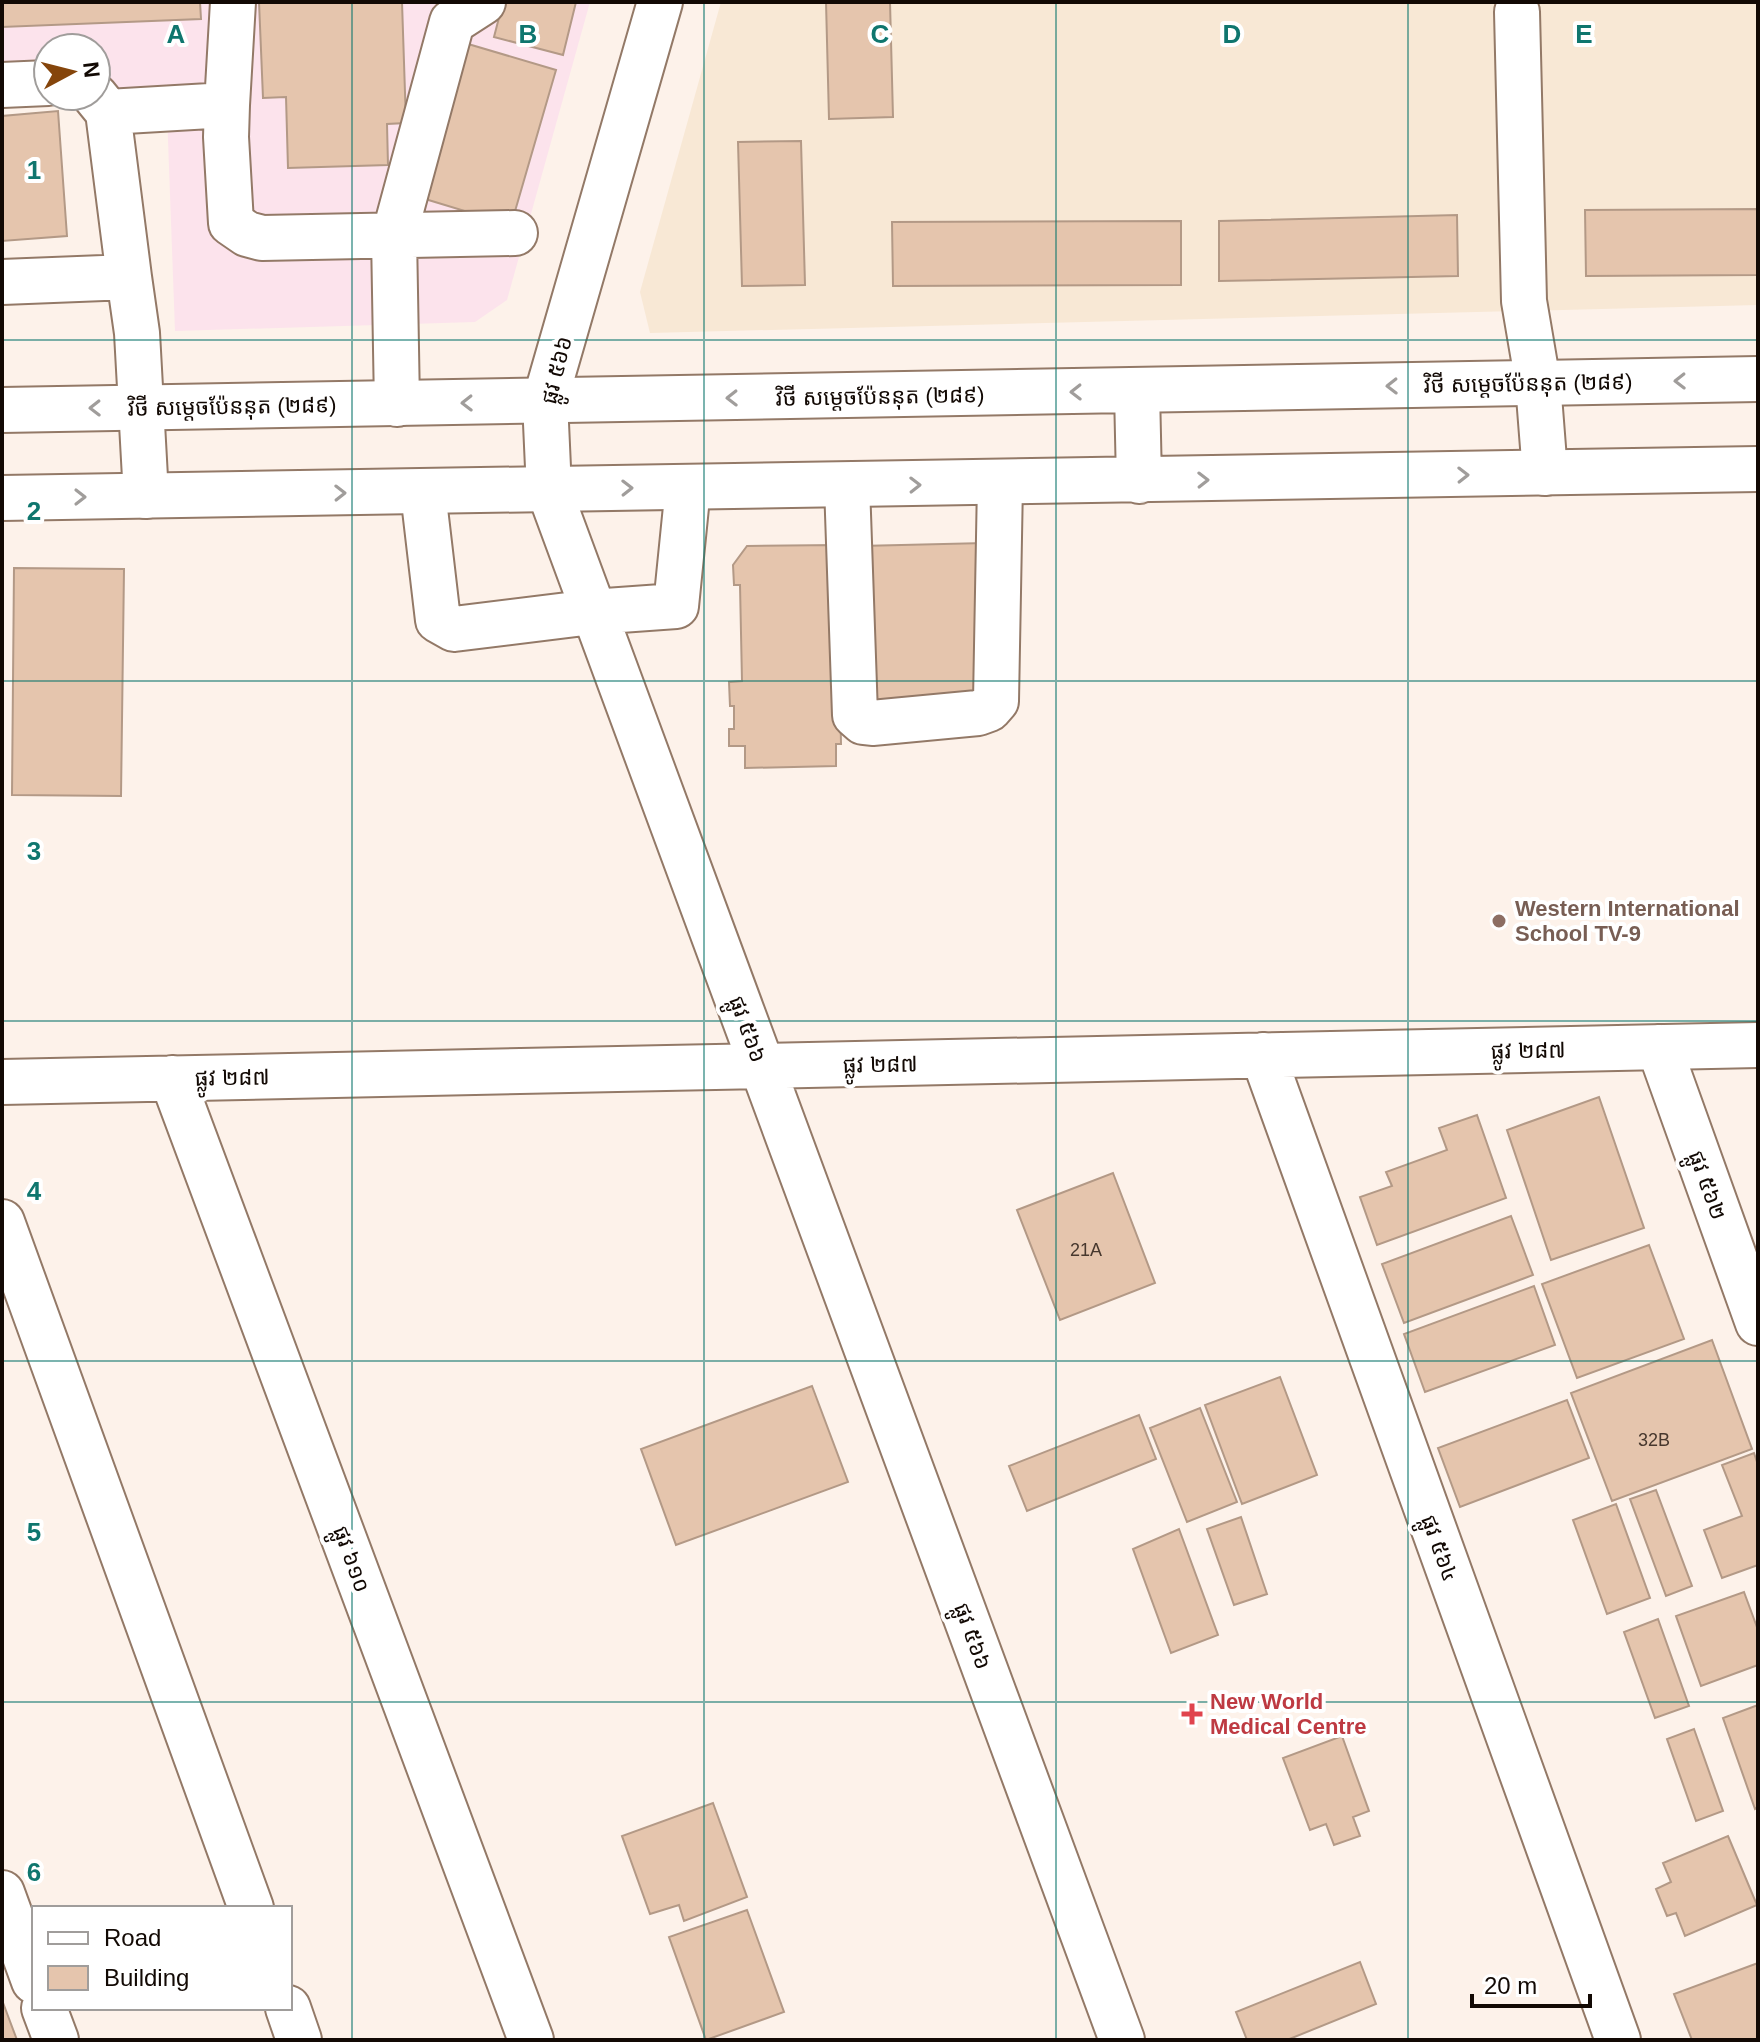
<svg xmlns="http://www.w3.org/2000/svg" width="1760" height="2042" font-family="Helvetica,'Noto Sans Khmer',sans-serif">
	<rect width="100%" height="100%" fill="#fdf2ea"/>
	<path fill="#f8e8d5" d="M721,2h1037v303l-1108,28 -10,-41z"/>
	<path fill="#fce3ec" d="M2,2h588l-83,298 -32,22 -300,9 -9,-246 -70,5v-42h-48v45l-46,3z"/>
	<path fill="#e5c5ad" stroke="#b39986" stroke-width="2" d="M2,2h198l1,17 -199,8z
		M259,2h143l4,121 -19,1 1,41 -100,3 -2,-71 -23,1z
		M503,2h73l-13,53 -69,-18z
		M826,2h64l3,115 -64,2z
		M458,41l98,29 -45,155 -99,-30z
		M58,111l9,125 -65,5v-125z
		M801,141l4,144 -63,1 -4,-144z
		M1758,209v66l-172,1 -1,-66z
		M1457,215l1,61 -239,5v-60z
		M1181,221v64l-288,1 -1,-64z
		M985,543l4,160 -125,4 -4,-161z
		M837,545l4,199h-5v22l-91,2v-22h-16v-17h5v-23h-4l-1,-24 13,-1 -2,-96h-6l-1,-20 14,-19z
		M14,568l110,1 -3,227 -109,-1z
		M1599,1097l45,131 -93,32 -44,-130z
		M1477,1115l29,83 -129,47 -17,-48 32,-11 -6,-14 61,-22 -8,-22z
		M1113,1173l42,110 -95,37 -43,-110z
		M1511,1216l22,59 -129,48 -22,-59z
		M1649,1245l35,94 -107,39 -35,-94z
		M1534,1286l21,59 -130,47 -21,-58z
		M1712,1340l40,109 -140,52 -41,-108z
		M1280,1377l37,98 -75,29 -37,-99z
		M812,1386l36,96 -172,63 -35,-96z
		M1567,1400l22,58 -129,49 -22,-59z
		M1200,1408l37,94 -50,20 -37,-94z
		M1139,1415l17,44 -129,52 -18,-45z
		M1754,1453l4,12v100l-36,13 -18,-48 38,-14 -20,-51z
		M1656,1490l36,96 -26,10 -36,-97z
		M1616,1504l34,94 -43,16 -34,-94z
		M1241,1517l26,77 -33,11 -27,-76z
		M1179,1529l39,106 -47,18 -38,-104z
		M1744,1592l14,38v35l-57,21 -25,-70z
		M1658,1619l31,87 -34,12 -31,-86z
		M1758,1705v102l-3,2 -32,-91z
		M1694,1729l29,82 -27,10 -29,-82z
		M1342,1736l27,75 -16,6 7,19 -26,9 -8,-21 -16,6 -27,-72z
		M713,1803l34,94 -63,24 -5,-16 -29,9 -28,-78z
		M1728,1836l29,69 -72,31 -9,-23 -9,3 -11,-27 15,-7 -8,-19z
		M747,1910l37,102 -78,28 -37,-103z
		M1360,1962l16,42 -89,36h-40l-11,-28z
		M1758,1963v77h-66l-18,-46z
		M2,2000l15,40h-15z"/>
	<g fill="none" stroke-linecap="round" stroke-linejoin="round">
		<g stroke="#937967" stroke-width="48">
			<path id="minor" d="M660,2l-115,399 4,89 573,1550
				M1517,12l7,289 14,82 7,90
				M2,85l46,-2
				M95,96l13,16 21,165
				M227,105l6,-103
				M108,112l119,-7 -1,32 5,86 16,11 15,4 253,-5
				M2,282l127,-5 8,56 9,163
				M397,404l-3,-168 58,-214 31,-20
				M847,485l8,230 8,7 9,1 106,-10 11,-4 7,-8 4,-218
				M423,492l15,128 16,9 138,-17 84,-6 12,-119
				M1659,1047l99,276
				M1263,1055l355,985
				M172,1078l359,962
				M2,1082l1756,-37
				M2,1222l249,686
				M2,1893l32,88
				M44,2008l12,32
				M288,2008l11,32"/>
		</g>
		<g stroke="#937967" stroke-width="48">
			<path id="major" d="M1137,391l2,90
				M2,410l1756,-31
				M2,498l1756,-29"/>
		</g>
		<use href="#minor" stroke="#fff" stroke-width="44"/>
		<use href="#major" stroke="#fff" stroke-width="44"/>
	</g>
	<defs><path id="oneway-chevron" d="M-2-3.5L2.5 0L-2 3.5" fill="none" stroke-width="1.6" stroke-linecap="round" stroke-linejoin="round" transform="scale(2)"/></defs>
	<g stroke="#a09d9b">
		<use href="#oneway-chevron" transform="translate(1680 381) rotate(179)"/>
		<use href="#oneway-chevron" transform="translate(1392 386) rotate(179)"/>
		<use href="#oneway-chevron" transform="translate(1076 392) rotate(179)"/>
		<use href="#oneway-chevron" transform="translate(732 398) rotate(179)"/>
		<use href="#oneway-chevron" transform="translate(467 403) rotate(179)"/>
		<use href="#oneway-chevron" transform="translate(95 408) rotate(179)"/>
		<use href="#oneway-chevron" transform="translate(1463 475) rotate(-1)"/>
		<use href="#oneway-chevron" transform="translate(1203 480) rotate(-1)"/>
		<use href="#oneway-chevron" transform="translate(915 485) rotate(-1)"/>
		<use href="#oneway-chevron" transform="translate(627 488) rotate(-1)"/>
		<use href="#oneway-chevron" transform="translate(340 493) rotate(-1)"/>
		<use href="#oneway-chevron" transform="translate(80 497)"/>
	</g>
	<path fill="none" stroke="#0f766e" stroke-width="2" stroke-opacity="0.55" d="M352,2v2038M704,2v2038M1056,2v2038M1408,2v2038M2,340h1756M2,681h1756M2,1021h1756M2,1361h1756M2,1702h1756"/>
	<circle fill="#8d6e63" stroke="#fff" stroke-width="3" cx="1499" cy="921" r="8"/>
	<path fill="#e0444e" stroke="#fff" stroke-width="3" d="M1188 1702h8v8h8v8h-8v8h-8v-8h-8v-8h8z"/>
	<g text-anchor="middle" stroke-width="8" stroke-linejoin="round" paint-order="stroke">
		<g font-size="18" fill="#47382e">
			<text x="1086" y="1256">21A</text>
			<text x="1654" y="1446">32B</text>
		</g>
		<g font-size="22" fill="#120904" stroke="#fff">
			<text transform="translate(556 370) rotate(-76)" y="8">ផ្លូវ ៥៦៦</text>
			<text transform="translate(1528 383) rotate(-1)" y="8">វិថី សម្តេចប៉ែននុត (២៨៩)</text>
			<text transform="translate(880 396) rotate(-1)" y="8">វិថី សម្តេចប៉ែននុត (២៨៩)</text>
			<text transform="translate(232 406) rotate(-1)" y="8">វិថី សម្តេចប៉ែននុត (២៨៩)</text>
			<text transform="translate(748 1029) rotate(70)" y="8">ផ្លូវ ៥៦៦</text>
			<text transform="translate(1528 1050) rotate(-1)" y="8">ផ្លូវ ២៨៧</text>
			<text transform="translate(880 1064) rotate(-1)" y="8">ផ្លូវ ២៨៧</text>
			<text transform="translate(232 1077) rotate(-1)" y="8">ផ្លូវ ២៨៧</text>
			<text transform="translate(1708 1185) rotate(70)" y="8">ផ្លូវ ៥៦២</text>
			<text transform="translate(1440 1548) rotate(70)" y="8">ផ្លូវ ៥៦៤</text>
			<text transform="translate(352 1559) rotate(70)" y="8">ផ្លូវ ៦១០</text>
			<text transform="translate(973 1636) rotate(70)" y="8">ផ្លូវ ៥៦៦</text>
		</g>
		<g font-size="22" font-weight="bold" fill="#785e54" stroke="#fff" text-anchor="start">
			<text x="1515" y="916">Western International<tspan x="1515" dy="25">School TV-9</tspan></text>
		</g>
		<g font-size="22" font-weight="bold" fill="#be3a42" stroke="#fff" text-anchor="start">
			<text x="1210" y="1709">New World<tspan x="1210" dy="25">Medical Centre</tspan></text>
		</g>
	</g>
	<g font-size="26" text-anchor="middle" font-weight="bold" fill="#0f766e" stroke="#fff" stroke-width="8" stroke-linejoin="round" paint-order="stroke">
		<text x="176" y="43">A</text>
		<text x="528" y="43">B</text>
		<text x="880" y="43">C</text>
		<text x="1232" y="43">D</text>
		<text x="1584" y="43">E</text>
		<text x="34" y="179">1</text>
		<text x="34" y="520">2</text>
		<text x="34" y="860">3</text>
		<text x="34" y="1200">4</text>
		<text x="34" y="1541">5</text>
		<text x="34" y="1881">6</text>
	</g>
	<rect width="1760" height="2042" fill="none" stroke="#120904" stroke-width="8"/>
	<rect x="32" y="1906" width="260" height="104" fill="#ffffff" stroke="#a09d9b" stroke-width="2"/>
	<rect x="48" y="1932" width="40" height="12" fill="#ffffff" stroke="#a09d9b" stroke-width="2"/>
	<text x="104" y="1946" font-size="24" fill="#120904">Road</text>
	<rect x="48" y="1966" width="40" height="24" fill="#e5c5ad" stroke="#a09d9b" stroke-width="2"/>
	<text x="104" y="1986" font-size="24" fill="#120904">Building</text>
	<g transform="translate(72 72) rotate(83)"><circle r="38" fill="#ffffff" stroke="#a09d9b" stroke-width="2"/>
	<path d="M0-6L14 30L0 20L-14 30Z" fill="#85450b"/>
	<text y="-12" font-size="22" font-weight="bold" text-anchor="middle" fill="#120904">N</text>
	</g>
	<path d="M1472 1994v12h118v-12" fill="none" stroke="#120904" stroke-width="4"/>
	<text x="1484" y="1994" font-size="24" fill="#120904" stroke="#ffffff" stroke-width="6" paint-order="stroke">20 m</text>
</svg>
